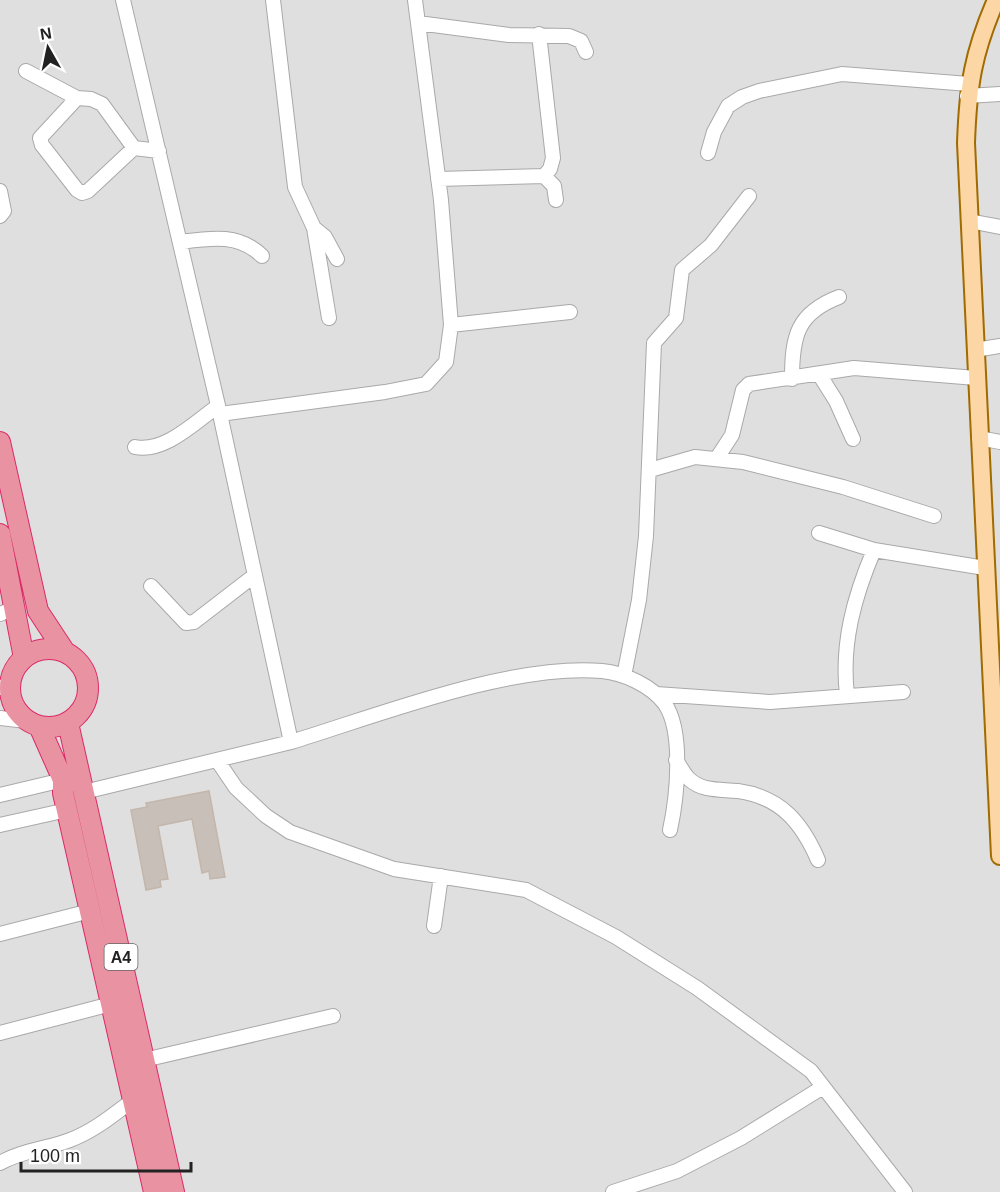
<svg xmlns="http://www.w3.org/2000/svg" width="1000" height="1192" font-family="Arial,sans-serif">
	<rect width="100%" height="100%" fill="#f2efe9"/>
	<path fill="#e0dfdf" d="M0,0h1000v1192h-1000z"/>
	<path fill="#c7bfb8" stroke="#c4b6ab" stroke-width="1.5" d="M209,791l16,86 -15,2 -1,-8 -7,2 -10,-54 -34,7 10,53 -8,1 1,7 -15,3 -15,-80 16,-3 -1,-4z"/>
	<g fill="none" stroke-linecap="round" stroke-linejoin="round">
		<g stroke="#a9a9a9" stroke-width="16">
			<path id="minor" d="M273,0l22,187 19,41 11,9 12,22
				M418,23l91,12 60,1 12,5 5,11
				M539,34l14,124 -3,11 -6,7
				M26,71l51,27 14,1 11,5 32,44 25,3
				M967,96l33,-2
				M77,98l-37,40 2,7 35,45 5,3 6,-2 46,-43
				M708,153l6,-21 14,-26 14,-9 17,-6 83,-17 127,10
				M438,179l106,-3 10,10 2,14
				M0,191l4,20 -4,5
				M969,221l31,6
				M314,228l15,90
				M180,242c30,-4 59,-9 82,14
				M451,325l119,-13
				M975,350l25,-4
				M819,374l17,27 17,38
				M792,379c0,-43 5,-66 47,-82
				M220,414l165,-22 41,-8 20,-22 5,-37 -10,-125 -26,-200
				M979,438l21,4
				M135,447c30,6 60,-25 83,-41
				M717,458l15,-23 11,-45 6,-6 105,-16 122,10
				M650,470l45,-13 48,5 100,25 91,29
				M819,533l55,17 111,18
				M151,586l35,37 8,-1 61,-47
				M0,614l14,-6
				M624,676l15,-76 7,-64 8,-193 22,-25 6,-48 29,-25 38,-49
				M0,688l10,-5
				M656,694l114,8 133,-10
				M847,695c-6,-51 7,-98 27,-145
				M0,718l26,3
				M291,742c88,-27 221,-79 311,-71 22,2 50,15 63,33 19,28 12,94 5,126
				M217,760l19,28 30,28 24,16 104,37 132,21 90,47 81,51 114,83 94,121
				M676,760c4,6 8,14 13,19 14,13 32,10 49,12 43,6 64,32 80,69
				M84,792l207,-50 -71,-328 -97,-414
				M0,795l63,-15
				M0,825l67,-15
				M434,926l7,-50
				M0,934l90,-23
				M0,1033l111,-29
				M144,1060l189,-44
				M0,1163c23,-13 46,-14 70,-23 24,-9 43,-25 63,-40
				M613,1192l64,-21 64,-33 82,-51"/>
		</g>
		<g stroke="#a06b00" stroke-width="20">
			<path id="major" d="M996,0c-23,53 -28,85 -30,143l34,713"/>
		</g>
		<g stroke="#dc2a67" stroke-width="22">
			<path id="highway" d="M0,442l38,169 27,41
				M0,534l24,124
				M10 688a39 39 0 1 1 78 0a39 39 0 1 1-78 0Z
				M68,723l106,469
				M39,726l24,54v13l91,399"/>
		</g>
		<use href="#minor" stroke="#fff" stroke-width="14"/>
		<use href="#major" stroke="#fcd6a4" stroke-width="16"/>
		<use href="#highway" stroke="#e892a2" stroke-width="20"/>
	</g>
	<g text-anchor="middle" stroke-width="4.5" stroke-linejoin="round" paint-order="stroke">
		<rect fill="#fff" stroke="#646464" stroke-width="1.5" x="104.5" y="944" width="33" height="26" rx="4.5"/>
		<g font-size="16" font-weight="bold" fill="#222">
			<text x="121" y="963">A4</text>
		</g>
	</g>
	<g transform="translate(48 48) rotate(351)" stroke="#ffffff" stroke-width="4.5" paint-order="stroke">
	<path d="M0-4.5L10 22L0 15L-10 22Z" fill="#222222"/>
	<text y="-9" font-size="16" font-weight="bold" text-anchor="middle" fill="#222222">N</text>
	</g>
	<path d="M21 1162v9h170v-9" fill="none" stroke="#222222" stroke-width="3"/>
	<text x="30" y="1162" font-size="18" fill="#222222" stroke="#ffffff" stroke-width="4.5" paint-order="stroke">100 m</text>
</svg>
